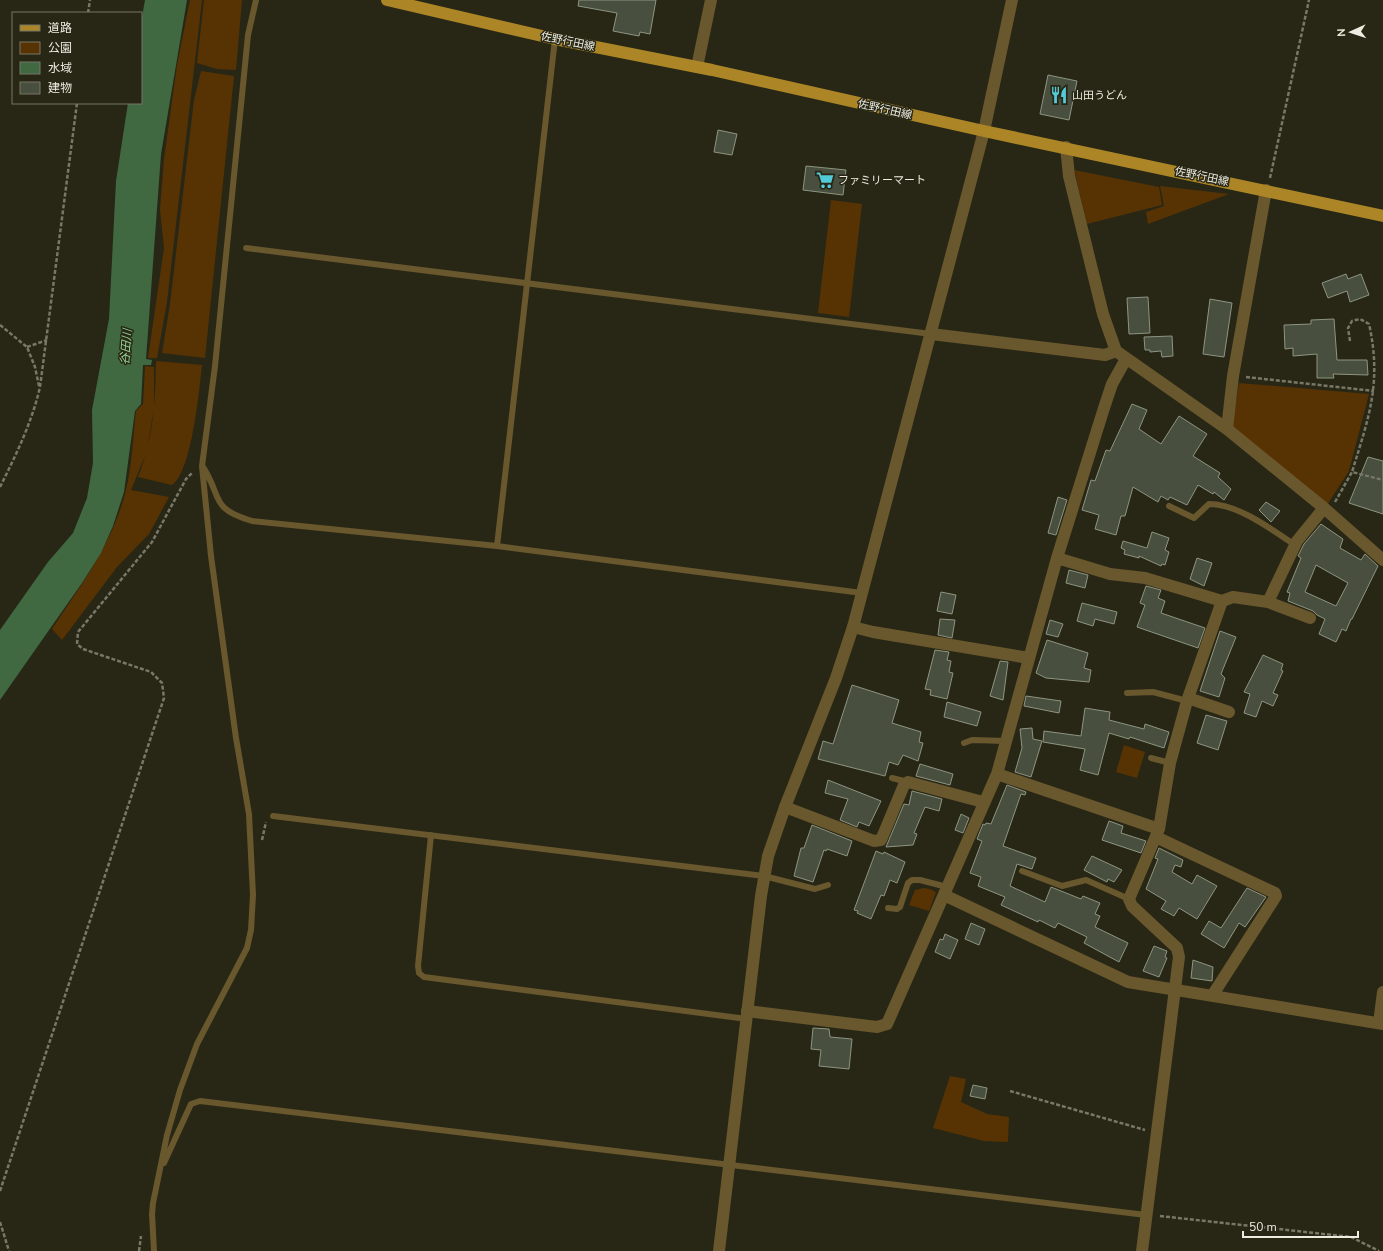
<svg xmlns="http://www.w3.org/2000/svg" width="1383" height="1251" font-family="'Nunito Sans','Noto Sans JP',sans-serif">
	<rect width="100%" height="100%" fill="#282715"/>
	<path fill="#573304" d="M190,0h12l-35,302 -10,56h-9l16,-110 -4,-39 4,-50 13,-94z
		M204,0h38l-6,70 -19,-1 -20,-6z
		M201,71l33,5 -29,282 -43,-5 8,-49 24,-204z
		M1074,170l85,17 3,18 -75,19z
		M1160,186l69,8 -81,30 -2,-12 18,-6z
		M831,200l31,4 -13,113 -31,-4z
		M156,361l46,4c-3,26 -10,106 -30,120l-34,-8c16,-41 17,-73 18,-116z
		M145,366l9,1v41l-7,43 -16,39 38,7 -20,37 -32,33 -55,73 -10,-11c29,-44 61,-86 74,-139 6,-25 7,-53 10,-79l7,-7z
		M1239,383l130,11 -20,77 -22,34 -95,-78z
		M1124,745l21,7 -8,26 -21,-6z
		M924,888l6,1 6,3 -7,19 -20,-6 6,-15z
		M950,1076l16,3 -5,23 26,12 22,3 -1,25 -24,-1 -51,-13z"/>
	<path fill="#406942" d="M145,0h42l-26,154 -15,205 6,1 -1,5h-8l-2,39 -6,7 -11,81 -11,34 -12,27 -19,30 -82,117v-70l48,-68 25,-29 14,-35 6,-35 -1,-53 17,-91 7,-138 12,-78h13v-80z"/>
	<path fill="#484f3e" stroke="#8d9581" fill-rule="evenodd" d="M579,0h77l-6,34 -10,-2 -1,4 -26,-5 4,-18 -39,-7z
		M1048,75l29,6 -8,39 -29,-6z
		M718,130l19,4 -5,21 -18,-3z
		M806,166l40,4 -3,25 -40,-5z
		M1346,274l2,5 13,-5 8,21 -19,7 -3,-11 -19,7 -6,-15z
		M1148,297l2,36 -21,1 -2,-36z
		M1210,299l22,4 -8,54 -21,-3z
		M1334,319l3,41h30l1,15 -35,-1 1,4h-17v-24l-24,2v-8l-8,1 -1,-24 27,-1v-4z
		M1172,336l1,20 -11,1 -1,-6 -11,1v-2h-5l-1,-13z
		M1132,404l15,6 -8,19 22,15 18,-28 28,18 -14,22 27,17 -2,4 13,12 -7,11 -10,-8 -1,2 -15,-9 -11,20 -17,-8 -2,3 -7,-4 -3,6 -25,-15 -8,29h-4l-5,19 -21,-6 4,-14 -17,-5 9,-30 4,1 11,-31 4,1z
		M1368,457l15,4v53l-34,-11z
		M1058,497l9,3 -11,35 -8,-2z
		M1266,502l14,9 -9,11 -12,-12z
		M1321,524l22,15 -3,9 21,12 4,-6 13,12 -26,53h-1l-5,12 -4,-2 -6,13 -17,-8 6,-15 -8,-4 -4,-4 -25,-10 2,-8 -3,-1 14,-34 -3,-2 6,-12zM1316,565l32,18 -12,23 -31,-14z
		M1152,532l17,6 -4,12 4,2 -4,13 -3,-1 -1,2 -22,-10v2l-15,-4 1,-4 -4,-2 2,-7 24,7z
		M1197,558l15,5 -8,23 -14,-7z
		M1069,570l19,5 -3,13 -19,-5z
		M1146,586l15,4 -3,8 7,3 -4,12 44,15 -7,20 -61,-21 8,-22 -5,-2z
		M941,592l15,3 -4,19 -15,-3z
		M1082,603l35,9 -3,12 -19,-5 -2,7 -16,-5z
		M940,619l15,1 -3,18 -14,-3z
		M1050,620l13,4 -5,13 -12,-3z
		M1220,631l16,6 -15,37 4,4 -6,19 -19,-6z
		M1047,640l41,13 -4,15 7,2 -2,12 -43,-4 -10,-5z
		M935,650l14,2 -2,8 4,1 -2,11 4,1 -6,26 -17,-4 1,-5 -6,-1z
		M1263,655l20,9 -2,6 2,1 -10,22 5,2 -5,11 -11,-5 -6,16 -12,-4 6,-19 -6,-2z
		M1000,661l8,1 -5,38 -13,-4z
		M852,685l47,15 -7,23 29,9 -2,10 4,1 -5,18 -15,-6 -5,10 -9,-3 -4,14 -67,-17 5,-18 10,3z
		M1026,696l35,5 -2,12 -35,-7z
		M947,702l34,10 -4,14 -33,-9z
		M1085,708l25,4 -1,8 35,9 1,-5 24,8 -5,16 -34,-11 -1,2 -20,-6 -11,42 -18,-5 5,-21 -42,-7 1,-11 37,5z
		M1206,715l21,6 -9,29 -21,-7z
		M1032,728l1,11 9,2 -11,36 -16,-5 7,-24 -2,-19z
		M920,764l33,10 -3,11 -34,-9z
		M828,780l53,21 -12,25 -10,-4 -2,5 -17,-7 8,-21 -23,-6z
		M1007,785l19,7 -1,3 -4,-1 -18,52 33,12 -4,11 -15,-5 -7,22 35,16 6,-15 30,12 2,-3 17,7 -5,11 5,2 -5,11 33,16 -9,19 -35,-19 3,-6 -29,-14 -3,5 -16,-8 -1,2 -37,-17 4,-8 -27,-11 3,-9 -11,-4 12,-32 -5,-2 6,-15 2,1 1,-2 5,1z
		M912,791l30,8 -3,12 -14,-4 -11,26 3,1 -4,11 -27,2 18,-43 5,1z
		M961,814l8,4 -6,15 -8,-3z
		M1109,821l14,5 -2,7 25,8 -5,12 -39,-13z
		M812,825l40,16 -5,15 -20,-7 -1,2 -2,-1 -11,32 -19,-6 7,-28h3z
		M1159,848l24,12 -2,7 -6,-2 -3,7 20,12 5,-9 20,11 -20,33 -18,-11 -5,8 -13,-7 5,-8 -20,-12 12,-30 -3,-1z
		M876,851l7,3 1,-2 21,10 -8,21 -7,-3 -6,16 -3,-1 -10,24 -14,-6 1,-2 -4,-1z
		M1092,856l30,14 -8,12 -6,-3 -1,3 -23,-12z
		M1247,888l19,9 -21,30 -6,-4 -15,25 -23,-14 8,-13 12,7z
		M971,923l14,6 -6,16 -14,-6z
		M945,934l13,6 -8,19 -15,-7 5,-13 3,1z
		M1154,946l13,5 -2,6 2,1 -8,19 -16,-6z
		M1193,960l20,7 -1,14 -21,-3z
		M813,1028l16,1 1,8 22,2 -3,30 -30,-3 2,-16 -10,-1z
		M973,1085l14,3 -2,11 -15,-3z"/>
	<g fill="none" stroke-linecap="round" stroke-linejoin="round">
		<path stroke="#787768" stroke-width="2.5" stroke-dasharray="4 2" stroke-linecap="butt" d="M88,13l2,-13
			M1270,178l39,-178
			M0,325l27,22 8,20 4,19
			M1350,341l-2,-13 4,-7 8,-2 9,5c13,58 0,93 -17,148
			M27,347l20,-7
			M1246,377l128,14
			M0,487c16,-32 32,-65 40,-100l37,-284
			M1335,502l17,-30 31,8
			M262,840l4,-18
			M1010,1091l135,39
			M0,1191l164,-493 -2,-15 -11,-11 -68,-23 -6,-5 1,-12 74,-90 34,-63 6,-6
			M1160,1216l191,21 28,14
			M0,1222l9,29
			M139,1251l2,-15"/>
		<path stroke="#69572e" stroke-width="6" d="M246,248l685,86
			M203,467c20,31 6,41 49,54l245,25 365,47
			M1169,506l25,12 15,-14c29,0 62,25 86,41
			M497,546l58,-507
			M1127,693l26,-1 34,9
			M964,743l8,-3 34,1
			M1151,758l19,5
			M892,778l16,4
			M273,816l491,60 51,13 13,-4
			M431,835l-13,131 1,7 5,4 323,42
			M1022,871l40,15 24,-6 43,19
			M888,908l9,1 3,-2 8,-24 4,-3h8l27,7
			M164,1163l27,-59 9,-3 946,114
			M154,1251l-2,-37 1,-11 14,-68 13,-45 17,-46 50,-96 4,-18 2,-35 -4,-81 -13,-76 -25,-182 -9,-90 13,-100 33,-331 8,-35"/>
		<path stroke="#69572e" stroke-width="12" d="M697,67l14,-67
			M1066,147l3,29 34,138 13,37 111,78 97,79 59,52
			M931,334l174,21 11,-4
			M1227,429l6,-53 33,-186
			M1057,558l53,16 35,4 77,23
			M1268,602l42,16
			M853,627l20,5 156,26
			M1188,698l41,14
			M997,774l162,55
			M785,807l89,34 7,-1 23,-55 4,-3 75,20
			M1156,837l119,56 1,3 -64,100
			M944,895l184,87 255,42
			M747,1011l130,16 10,-3 110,-250 60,-216 47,-150 8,-24 14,-25
			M1379,1023l4,-31
			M1142,1251l37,-294 -2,-9 -45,-42 -3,-7 30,-70 11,-66 17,-62 35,-100 11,-4 35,5 29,-61 27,-33"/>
		<path stroke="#69572e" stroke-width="12" d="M719,1251l42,-355 7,-40 17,-49 51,-129 17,-51 131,-496 28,-131"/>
		<path stroke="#ac8626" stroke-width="12" d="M387,0l168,39 157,31 272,61 399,85"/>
	</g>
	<defs>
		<g id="restaurant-bare" transform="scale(1.38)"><path d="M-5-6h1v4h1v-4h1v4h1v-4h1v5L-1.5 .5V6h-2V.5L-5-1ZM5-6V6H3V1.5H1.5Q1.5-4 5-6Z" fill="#52cbd9" stroke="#282715" stroke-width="2.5" paint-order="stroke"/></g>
		<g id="supermarket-bare" transform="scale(1.38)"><path d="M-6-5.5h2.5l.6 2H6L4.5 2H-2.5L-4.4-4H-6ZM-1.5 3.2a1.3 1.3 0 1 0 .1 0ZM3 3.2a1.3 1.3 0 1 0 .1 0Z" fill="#52cbd9" stroke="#282715" stroke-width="2.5" paint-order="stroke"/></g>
	</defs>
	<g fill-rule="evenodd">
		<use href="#restaurant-bare" x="1059" y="95"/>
		<use href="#supermarket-bare" x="825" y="180"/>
	</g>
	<g text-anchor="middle" stroke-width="3" stroke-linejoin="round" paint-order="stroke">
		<g font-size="11" fill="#ecece1" stroke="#282715">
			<text transform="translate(568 41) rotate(12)" y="4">佐野行田線</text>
			<text transform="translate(885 109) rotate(13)" y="4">佐野行田線</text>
			<text transform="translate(1202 176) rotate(12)" y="4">佐野行田線</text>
		</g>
		<g font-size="11" fill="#ecece1" stroke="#282715" text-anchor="start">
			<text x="1072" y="99">山田うどん</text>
			<text x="838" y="184">ファミリーマート</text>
		</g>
		<g font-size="12" font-style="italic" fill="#93d395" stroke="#282715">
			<text transform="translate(126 347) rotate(-85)" y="4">谷田川</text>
		</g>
	</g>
	<rect x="12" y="12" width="130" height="92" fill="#282715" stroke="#767667"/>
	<rect x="20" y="25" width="20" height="6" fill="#ac8626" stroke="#767667"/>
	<text x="48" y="32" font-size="12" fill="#ecece1">道路</text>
	<rect x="20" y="42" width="20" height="12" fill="#573304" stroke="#767667"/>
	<text x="48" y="52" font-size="12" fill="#ecece1">公園</text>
	<rect x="20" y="62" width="20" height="12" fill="#406942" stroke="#767667"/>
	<text x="48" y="72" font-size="12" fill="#ecece1">水域</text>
	<rect x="20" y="82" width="20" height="12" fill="#484f3e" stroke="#767667"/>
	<text x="48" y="92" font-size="12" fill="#ecece1">建物</text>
	<g transform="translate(1351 32) rotate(267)" stroke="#282715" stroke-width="3" paint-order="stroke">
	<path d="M0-3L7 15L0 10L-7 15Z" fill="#ecece1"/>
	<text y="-6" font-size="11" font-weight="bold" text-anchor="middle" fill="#ecece1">N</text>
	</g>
	<path d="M1243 1231v6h115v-6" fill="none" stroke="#ecece1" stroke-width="2"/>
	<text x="1249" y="1231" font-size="12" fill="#ecece1" stroke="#282715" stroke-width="3" paint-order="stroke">50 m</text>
</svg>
